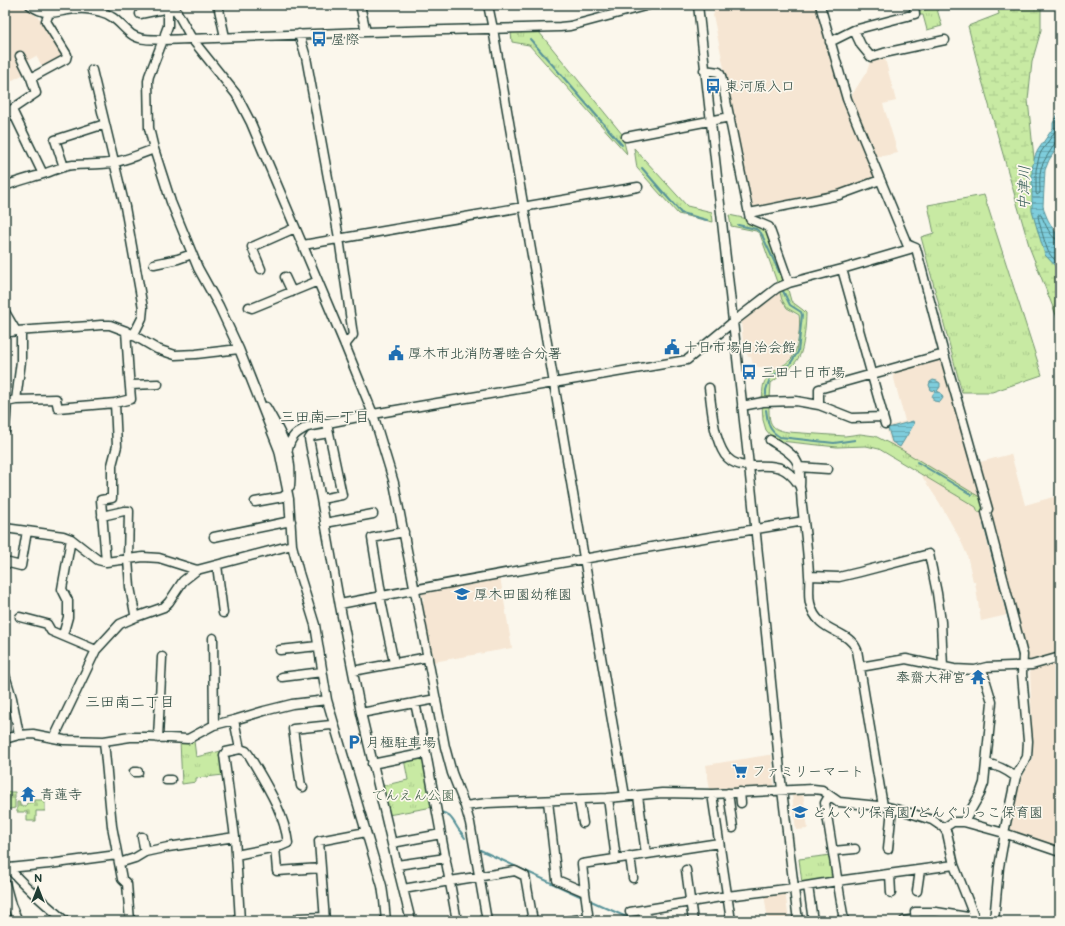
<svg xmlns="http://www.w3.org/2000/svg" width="1065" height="926" font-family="'Balsamiq Sans','Klee One',sans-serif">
	<defs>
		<pattern id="grass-tufts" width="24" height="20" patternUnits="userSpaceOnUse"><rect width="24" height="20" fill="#c8eaa3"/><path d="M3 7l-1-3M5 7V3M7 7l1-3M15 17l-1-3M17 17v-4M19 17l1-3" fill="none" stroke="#abca8d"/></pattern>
		<pattern id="wetland-marsh" width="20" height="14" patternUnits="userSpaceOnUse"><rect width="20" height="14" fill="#c8eaa3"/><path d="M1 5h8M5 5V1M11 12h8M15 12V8" fill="none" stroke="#abca8d"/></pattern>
		<pattern id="cemetery-stones" width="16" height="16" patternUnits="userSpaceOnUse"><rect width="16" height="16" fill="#c8eaa3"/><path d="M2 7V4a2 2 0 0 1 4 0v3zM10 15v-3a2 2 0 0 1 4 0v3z" fill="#abca8d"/></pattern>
		<pattern id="water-rules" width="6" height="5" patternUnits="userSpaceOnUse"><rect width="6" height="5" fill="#7ecddc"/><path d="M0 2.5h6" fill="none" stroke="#67a8b3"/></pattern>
	</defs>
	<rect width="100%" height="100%" fill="#fbf7ec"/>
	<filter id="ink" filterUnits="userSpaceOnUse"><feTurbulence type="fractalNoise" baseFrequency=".025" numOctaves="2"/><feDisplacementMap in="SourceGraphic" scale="8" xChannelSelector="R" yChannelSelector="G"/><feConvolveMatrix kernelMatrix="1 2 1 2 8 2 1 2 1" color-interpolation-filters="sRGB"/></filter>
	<g filter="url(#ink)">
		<path fill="#f6e6d3" d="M5,5h15l10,5 10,9h3l22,36 -21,14 -8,-13 -11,6 1,11 -21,11 5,8 -5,3z
			M712,5h105l27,95 31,80 -45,15 -77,13 -40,-193 1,-1z
			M884,55l12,46 -13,3 15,49 -25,5 -23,-60 17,-27 4,-12z
			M779,290l3,10 4,8 12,8 1,4 1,9 -8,28 -12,10 -15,2 -12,-4 -2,-8h-3l-5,-15 -2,-20z
			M940,358l3,1 40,143v15l24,98 -26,6 -6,-39 -2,-1 -6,-26 -7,-16 -21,-37 -18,-27 -4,-10 -33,-20 6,-3 -4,-15 19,-6 -13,-50z
			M1011,454l14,51 35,-10v159l-30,8h-2l-50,-197 2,-3z
			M500,577l12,71 -79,14 -11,-61 2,-1 -2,-4 -1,-5z
			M1060,660v187l-47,-15 -3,-4 11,-50 12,-19 -3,-90z
			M768,755h4l2,30 -1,2 -63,3 -4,-25z
			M803,793l5,36 -12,1 -4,-35z
			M785,891l4,30h-21l-4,-27z"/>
		<path fill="url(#grass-tufts)" stroke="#74946c" d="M936,6l6,20 -15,4 -4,-15h-3l-1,-3z
			M511,32h28l83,102 5,20 -98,-109 -17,-3z
			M634,148l53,58 25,6 1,10 -35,-8 -41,-46z
			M984,195l58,180 -50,17h-30l-41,-155 13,-4 -6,-28z
			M729,215l19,4 18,10 21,53 -9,3 -18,-51 -4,-3 -25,-5z
			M787,286l4,15 12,9 3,3c0,10 -2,36 -7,44 -6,11 -18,18 -28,26l-1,16h-8c1,-5 0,-13 3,-18 6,-11 19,-14 27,-23 6,-7 9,-34 7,-43l-12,-7 -5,-8 -3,-11z
			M769,403c0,18 -1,26 19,29l57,4 15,-2 15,2 27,14 81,49 1,14 -6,-1 -2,-5 -97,-58 -13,-3 -29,1 -57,-6 -9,-5 -5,-6 -3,-10 -1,-16z
			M180,741h14l2,16 25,-6 3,24 -28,3v4l-14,2z
			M424,757l9,50 -45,8 -7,-29 27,-6 -4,-21z
			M831,855l2,23 -31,5 -3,-24z"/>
		<path fill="url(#wetland-marsh)" stroke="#74946c" d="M997,5h44v25l-9,32 -4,38 14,136 18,24v65l-30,-76 -49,-172 -13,-51 31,-12z"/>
		<path fill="url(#cemetery-stones)" stroke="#74946c" d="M5,792h10v16l-10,2z
			M34,800h11v11h-9v10h-9v-9h-10v-10h3v4h6l1,-3 7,-1z"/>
		<path fill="url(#water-rules)" stroke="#589399" d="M1060,110v29l-3,9 -8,12 -4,10 -2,36 2,7 3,7 4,7 8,12v32l-15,-16 -9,-30 -4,-14v-42l3,-13 3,-6 13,-19 2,-3v-5z
			M933,380l4,1 3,2v4l-3,4 4,2 2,5 -3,4 -6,-1c-3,-4 -2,-7 2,-10l-5,-1 -2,-5 1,-3z
			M913,421l1,3 -14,23 -8,-5 -4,-14z"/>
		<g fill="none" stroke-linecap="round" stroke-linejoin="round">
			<path stroke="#457777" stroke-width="1" d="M1060,118l-3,6 -1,5 -2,4 -13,19 -2,5 -3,13v23l1,2 3,-2c0,-8 -1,-17 1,-25 3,-9 10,-17 14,-25l2,-2h3
				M1060,241c-9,-1 -15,-18 -19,-26h-3c0,4 8,33 11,38 2,4 8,8 11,12"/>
			<path stroke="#589399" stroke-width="2" d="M530,39l92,106
				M642,168l39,45 26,7
				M738,225l18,4 5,4 20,43
				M766,395v-5l4,-12 20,-14 8,-12 4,-37 -1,-3 -11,-7 -7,-14
				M766,410c2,13 2,20 14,27l54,6 21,-3
				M917,462l55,33
				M984,524l35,134
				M440,812c11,2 13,9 19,18 2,2 4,5 6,8
				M478,849l104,48
				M589,900l46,21"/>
			<g stroke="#1f3d34" stroke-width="11">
				<path id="minor" d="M30,5c20,14 26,5 47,4 8,-1 17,1 24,3 13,3 20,14 30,22 9,7 22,5 32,6l203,-8 194,-5 10,-1 79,-21
					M173,5l19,34 44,55 15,29 94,222 28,69 21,69 51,264 7,26 13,33 5,17 17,98
					M218,5l7,32
					M360,5l6,27
					M488,5l5,24c43,256 89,511 132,767
					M698,5l51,461 33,324 16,131
					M140,14l34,-7
					M854,30l7,15 10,12 13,-4 61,-13
					M165,34l3,-8v-14l2,-1
					M299,34l7,23 33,181 14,97 -8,10
					M163,40l-14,36 -1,5 1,47 5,21 17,53 27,66 21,38 20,43 40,101 10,49 3,46 7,28 16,52 12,75 55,186 2,14 2,21
					M830,42l24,-12 61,-16 -1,-9
					M92,70l33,137 18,101 -1,10 -9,18
					M704,70l15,2 2,4 29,143 19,8 20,56
					M31,78l35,-19 1,-4 -21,-34 3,-8
					M12,110l31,64
					M5,114l31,-21 -5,-15 -11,-22
					M626,137l104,-20
					M64,167l-9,-27 50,-16
					M5,186c13,-5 25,-8 38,-12 10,-3 19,-8 30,-9 14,-1 29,0 43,-3 13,-3 25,-8 38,-13
					M749,213l90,-18 41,-15
					M303,245l335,-58
					M911,246l5,2 28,106 44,155 -2,3 3,12 34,131 -1,19 6,67 -1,16 -11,19 -12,57v6l-5,28 -5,54
					M154,264l24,-5 14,-5
					M261,269l-9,-22 43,-19
					M842,269l41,146v2l2,7
					M285,277l7,15
					M249,307l3,1 66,-27
					M5,312l11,19
					M5,333l11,-2 74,-5 11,-1h9l16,6 31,18 18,6 21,-1 43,-5
					M130,385l28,-1
					M709,388c3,20 4,49 16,67 13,17 33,8 51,12 9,1 18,10 23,18 3,5 2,15 3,21 3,23 6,46 7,69 1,9 -1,19 1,28 7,31 38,25 47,47l26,156
					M16,400l40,-1 2,9 57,-5 16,-4 -2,-23 -3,-45
					M819,405v-16l125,-35
					M742,406l21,-4 33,-1 23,4 33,13 31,-1
					M266,407c16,28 27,45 24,79
					M5,430l2,-28 9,-2 5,-39v-30
					M329,433l-18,3 -2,3 12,60 19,107 21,107 36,152 14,56
					M770,440c22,14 32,17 30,46
					M288,449c3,-13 8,-16 19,-22l72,-14 308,-53 46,-38 44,-34 12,-5 53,-14 68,-20 1,-3 -4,-2 -60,-145 -27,-94
					M798,467l30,2
					M321,499l21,-4 -14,-67
					M255,502l28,-5 2,-2 3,-1
					M102,516l22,-5h5l-1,48 2,28 5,27 1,3
					M325,523l48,-9
					M5,528l58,8 8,3 27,21 8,2 37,-5 16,1 38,12 95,-25
					M214,537l77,-16
					M5,562l16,4 6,-35
					M106,562l-5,-62 11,-2v-33l5,-19 -2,-43
					M217,565l6,48
					M809,576l30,1 21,-5 69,-18 8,39 4,29 2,45
					M340,604c154,-30 309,-57 464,-83
					M20,617l27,7 4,7 45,19
					M63,635l5,-18v-16l-6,-12 9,-50
					M213,638l1,87
					M280,650l38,-4
					M394,663l-14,-67 1,-3 -9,-55 32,-6
					M860,667l46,-8 48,10 21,1 12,-3 45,-2 28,-8
					M353,671l75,-14
					M5,675l7,23 7,37
					M282,677l40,-5
					M415,703l11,50 31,168
					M361,713l75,-14
					M234,720l6,29 6,2 3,4c16,28 35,56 39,88l-7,3 -45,9
					M54,738l42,-88 24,-26 16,-7 28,-10 5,-5 14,-21 14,-11
					M158,738l4,-81
					M5,739l14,-4 14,-1 31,6 40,1 26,-4h20l38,2 26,-14 20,-5 30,-9 28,-7 35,-4
					M104,741l8,85 10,53 5,5 3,37
					M986,763c12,3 19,6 30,14
					M372,764l54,-11
					M134,772h4
					M166,780h5
					M303,787l-2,-1 -8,-57 38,-4 2,-2
					M740,792l1,11
					M728,793l5,35
					M712,794l19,127
					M638,796l8,58
					M829,796l-4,7 19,118
					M608,798l8,61
					M579,800l4,23
					M548,801l9,79 28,12
					M465,806l22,-3 121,-5 54,-5 50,1 101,-5 9,1 17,12 49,5 22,6 22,7 12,8 3,5 7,32 22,56
					M964,822l16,-28 4,-11 8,-81 -10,-33
					M944,828l9,-6h11l40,11 56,19
					M142,837l3,15
					M392,843l49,-9
					M275,847l2,24 44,-3
					M888,849l4,-41
					M833,851l22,-2
					M630,856l3,22
					M119,863l16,-5 10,-6 23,-5 67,-10
					M5,864c18,21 39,39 60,57
					M397,865l49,-7
					M9,868l40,-4 68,-9
					M686,870l7,51
					M890,874l1,19
					M5,883l6,22 7,16
					M808,886l5,35
					M403,889l47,-8 65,-10 10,5 8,45
					M917,891l3,-21
					M645,910l2,11
					M630,912l97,-16 67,-8 43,-7 117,-16
					M298,918l26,-1
					M240,921l-5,-84 -11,-82 2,-3 14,-3
					M325,921l-6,-80 47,-9
					M568,921l21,-3
					M589,921l-4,-29 -3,-28 137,-21
					M904,921l12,-2
					M916,921l-1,-9h21l38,6"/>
			</g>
			<use href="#minor" stroke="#fbf7ec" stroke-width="8"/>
		</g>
	</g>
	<defs>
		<g id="bus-bare" transform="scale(1.2)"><path d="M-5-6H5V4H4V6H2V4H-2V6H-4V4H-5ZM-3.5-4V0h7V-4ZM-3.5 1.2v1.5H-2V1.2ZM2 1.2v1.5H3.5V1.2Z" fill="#1f6fb2" stroke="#fbf7ec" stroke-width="2.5" paint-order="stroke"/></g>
		<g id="civic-bare" transform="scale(1.2)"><path d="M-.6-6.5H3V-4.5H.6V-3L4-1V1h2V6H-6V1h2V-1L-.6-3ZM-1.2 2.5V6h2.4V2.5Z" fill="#1f6fb2" stroke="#fbf7ec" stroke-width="2.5" paint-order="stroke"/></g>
		<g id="school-bare" transform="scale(1.2)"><path d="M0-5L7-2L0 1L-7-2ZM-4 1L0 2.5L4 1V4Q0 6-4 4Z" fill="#1f6fb2" stroke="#fbf7ec" stroke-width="2.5" paint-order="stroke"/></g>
		<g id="temple-bare" transform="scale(1.2)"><path d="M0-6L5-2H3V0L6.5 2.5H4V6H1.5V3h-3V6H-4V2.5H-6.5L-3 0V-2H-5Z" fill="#1f6fb2" stroke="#fbf7ec" stroke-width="2.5" paint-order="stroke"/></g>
		<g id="parking-bare" transform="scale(1.2)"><path d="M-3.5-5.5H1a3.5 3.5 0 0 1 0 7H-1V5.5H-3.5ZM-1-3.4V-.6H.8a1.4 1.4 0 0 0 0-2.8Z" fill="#1f6fb2" stroke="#fbf7ec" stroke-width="2.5" paint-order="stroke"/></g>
		<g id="supermarket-bare" transform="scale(1.2)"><path d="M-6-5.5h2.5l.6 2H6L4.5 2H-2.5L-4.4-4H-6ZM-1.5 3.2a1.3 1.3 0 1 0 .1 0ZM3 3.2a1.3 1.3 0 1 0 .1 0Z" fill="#1f6fb2" stroke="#fbf7ec" stroke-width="2.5" paint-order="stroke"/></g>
	</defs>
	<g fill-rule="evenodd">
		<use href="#bus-bare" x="319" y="39"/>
		<use href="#bus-bare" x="713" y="86"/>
		<use href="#civic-bare" x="672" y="347"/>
		<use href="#civic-bare" x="396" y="353"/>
		<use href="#bus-bare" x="749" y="372"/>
		<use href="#school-bare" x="462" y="594"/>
		<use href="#temple-bare" x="978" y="677"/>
		<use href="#parking-bare" x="354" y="742"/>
		<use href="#supermarket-bare" x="740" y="771"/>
		<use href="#temple-bare" x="28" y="794"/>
		<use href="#school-bare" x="800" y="812"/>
	</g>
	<g text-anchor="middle" stroke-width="3.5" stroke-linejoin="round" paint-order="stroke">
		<g font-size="14" fill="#1f3d34" stroke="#fbf7ec" text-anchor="start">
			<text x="331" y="44">屋際</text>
			<text x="725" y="91">東河原入口</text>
			<text x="684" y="352">十日市場自治会館</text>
			<text x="408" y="358">厚木市北消防署睦合分署</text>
			<text x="761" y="377">三田十日市場</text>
			<text x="474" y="599">厚木田園幼稚園</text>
			<text x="966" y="682" text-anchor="end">奉齋大神宮</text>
			<text x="366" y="747">月極駐車場</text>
			<text x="752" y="776">ファミリーマート</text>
			<text x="40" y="799">青蓮寺</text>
			<text x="812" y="817">どんぐり保育園/どんぐりっこ保育園</text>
		</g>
		<g font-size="14" fill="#41604a" stroke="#fbf7ec">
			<text x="413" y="800">でんえん公園</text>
		</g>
		<g font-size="15" font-style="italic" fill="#325a56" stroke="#fbf7ec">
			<text transform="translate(1024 188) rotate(-89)" y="5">中津川</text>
		</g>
		<g font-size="15" fill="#1f3d34" stroke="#fbf7ec">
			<text x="325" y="422">三田南一丁目</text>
			<text x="130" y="707">三田南二丁目</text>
		</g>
	</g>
	<rect width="1065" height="926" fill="none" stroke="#fbf7ec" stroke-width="20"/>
	<rect x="10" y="10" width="1045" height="906" fill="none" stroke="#1f3d34" stroke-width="1.5" filter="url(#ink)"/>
	<g transform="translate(38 888)" stroke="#fbf7ec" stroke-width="3" paint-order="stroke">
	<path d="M0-3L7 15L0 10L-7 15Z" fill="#1f3d34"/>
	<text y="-6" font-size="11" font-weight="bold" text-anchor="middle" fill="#1f3d34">N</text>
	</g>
</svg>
